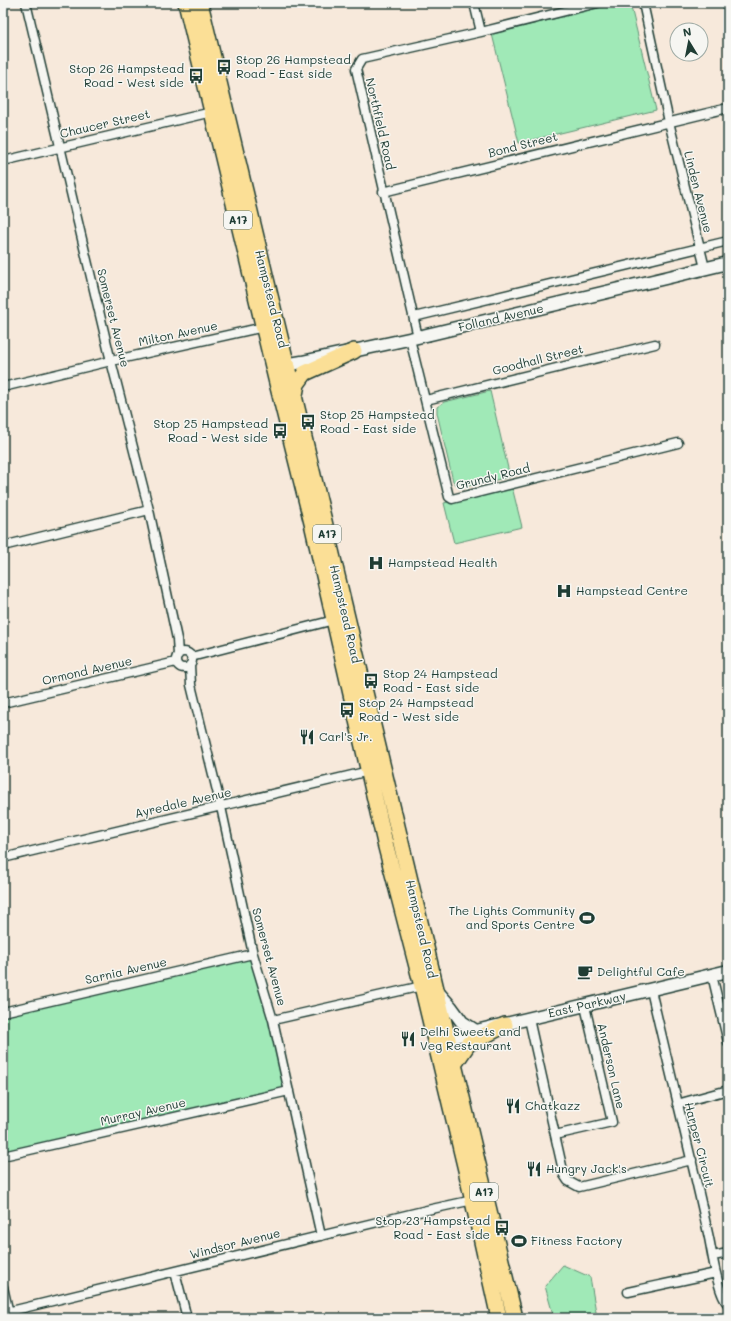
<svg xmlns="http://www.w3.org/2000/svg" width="731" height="1321" font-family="Mali,sans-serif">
	<rect width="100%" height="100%" fill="#f7e9db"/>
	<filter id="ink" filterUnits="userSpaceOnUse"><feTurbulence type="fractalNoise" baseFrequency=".025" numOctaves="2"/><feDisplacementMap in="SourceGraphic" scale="8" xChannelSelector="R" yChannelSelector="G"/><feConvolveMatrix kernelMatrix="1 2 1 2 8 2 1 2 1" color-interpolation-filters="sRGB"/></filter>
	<g filter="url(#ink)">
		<path fill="#a0e9b7" stroke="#609376" d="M619,3h11l26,107 -137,33 -27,-109z
			M490,391l20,86 -51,11 -6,-7 -16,-68v-6l7,-5z
			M512,487l10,40 -68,16 -10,-40z
			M253,954l36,137 -286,65v-144z
			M563,1265l27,12 7,41h-43l-9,-32z"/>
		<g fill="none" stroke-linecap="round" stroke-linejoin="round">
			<g stroke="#1f3d34" stroke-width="11">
				<path id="street" d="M26,3l83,350 40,157 28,129 1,16
					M474,3l7,29
					M643,3l26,119 36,146
					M3,161l209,-49
					M383,192l345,-84
					M414,317l314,-76
					M418,337l-62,-268 6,-10 119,-27 116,-29
					M410,339l39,158 3,2 226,-56
					M3,387l108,-26 153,-34
					M426,400l229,-56
					M3,546l146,-36
					M176 660a8 8 0 1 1 16 0a8 8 0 1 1-16 0Z
					M191,657l143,-37
					M190,665l1,20 30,122 32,147 20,66 48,216
					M3,703l173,-41
					M3,858l366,-87
					M712,975l16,67
					M651,990c19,83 40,165 58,248 3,14 9,58 19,66
					M3,1012l250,-58
					M529,1019l35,156 4,6 11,6 113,-27
					M273,1020l149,-34
					M677,1104l51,-14
					M555,1135l57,-13 -27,-116
					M3,1156l286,-65
					M713,1256l15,-3
					M175,1272l12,46
					M3,1287l7,31
					M628,1292l88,-19
					M3,1313l424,-103 46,-10"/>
			</g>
			<g stroke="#1f3d34" stroke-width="15">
				<path id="secondary" d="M279,366l23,-4 116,-25 310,-74
					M436,990l15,17 11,15 14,9
					M443,1044l4,-6 281,-67"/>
			</g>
			<g stroke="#1f3d34" stroke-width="18">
				<path id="highway" d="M186,3l90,376 36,144 73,320 37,143 44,184 33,148
					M200,3c105,438 208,877 315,1315
					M295,395l2,-11 8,-11 49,-22
					M453,1066l15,-22 37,-19"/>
			</g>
			<use href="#street" stroke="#f6f6f2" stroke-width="8"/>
			<use href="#secondary" stroke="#f6f6f2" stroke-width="12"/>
			<use href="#highway" stroke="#fbdf96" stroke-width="15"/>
		</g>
	</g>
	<defs>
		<g id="bus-bare" transform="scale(1.2)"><path d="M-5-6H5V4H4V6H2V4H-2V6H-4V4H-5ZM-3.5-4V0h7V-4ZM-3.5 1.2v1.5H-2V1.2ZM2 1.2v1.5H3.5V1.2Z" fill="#1f3d34" stroke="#f6f6f2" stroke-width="2.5" paint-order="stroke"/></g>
		<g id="hospital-bare" transform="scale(1.2)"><path d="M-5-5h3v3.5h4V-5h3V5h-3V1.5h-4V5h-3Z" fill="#1f3d34" stroke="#f6f6f2" stroke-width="2.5" paint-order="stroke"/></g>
		<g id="restaurant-bare" transform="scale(1.2)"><path d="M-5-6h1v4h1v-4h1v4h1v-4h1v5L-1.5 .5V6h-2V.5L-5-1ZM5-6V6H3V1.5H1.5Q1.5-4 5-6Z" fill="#1f3d34" stroke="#f6f6f2" stroke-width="2.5" paint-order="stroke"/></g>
		<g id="stadium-bare" transform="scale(1.2)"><path d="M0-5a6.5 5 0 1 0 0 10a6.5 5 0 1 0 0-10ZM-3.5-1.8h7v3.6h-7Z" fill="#1f3d34" stroke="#f6f6f2" stroke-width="2.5" paint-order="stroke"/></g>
		<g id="cafe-bare" transform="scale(1.2)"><path d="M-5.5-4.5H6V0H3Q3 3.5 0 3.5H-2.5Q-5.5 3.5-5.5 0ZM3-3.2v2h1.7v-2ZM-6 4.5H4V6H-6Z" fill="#1f3d34" stroke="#f6f6f2" stroke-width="2.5" paint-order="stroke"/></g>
	</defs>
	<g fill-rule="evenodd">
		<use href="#bus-bare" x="224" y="67"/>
		<use href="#bus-bare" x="196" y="76"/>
		<use href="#bus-bare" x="308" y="422"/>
		<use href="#bus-bare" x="280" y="431"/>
		<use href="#hospital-bare" x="376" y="563"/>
		<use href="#hospital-bare" x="564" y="591"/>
		<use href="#bus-bare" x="371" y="681"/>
		<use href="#bus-bare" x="347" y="710"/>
		<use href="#restaurant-bare" x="307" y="737"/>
		<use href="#stadium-bare" x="587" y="918"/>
		<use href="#cafe-bare" x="585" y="972"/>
		<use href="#restaurant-bare" x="408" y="1039"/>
		<use href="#restaurant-bare" x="513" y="1106"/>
		<use href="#restaurant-bare" x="534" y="1169"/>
		<use href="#bus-bare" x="502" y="1228"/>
		<use href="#stadium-bare" x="519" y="1241"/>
	</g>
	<g text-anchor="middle" stroke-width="3" stroke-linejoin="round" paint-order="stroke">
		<g fill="#f6f6f2" stroke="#60746d" stroke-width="1">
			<rect x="224" y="211" width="28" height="18" rx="3"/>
			<rect x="313" y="525" width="28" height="18" rx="3"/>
			<rect x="470" y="1183" width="28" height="18" rx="3"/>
		</g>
		<g font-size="11" font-weight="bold" fill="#1f3d34">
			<text x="238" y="224">A17</text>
			<text x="327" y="538">A17</text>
			<text x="484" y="1196">A17</text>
		</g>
		<g font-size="12" fill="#1f3d34" stroke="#f6f6f2" text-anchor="start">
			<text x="236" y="64">Stop 26 Hampstead<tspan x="236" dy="14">Road - East side</tspan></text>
			<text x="184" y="73" text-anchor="end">Stop 26 Hampstead<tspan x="184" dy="14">Road - West side</tspan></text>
			<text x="320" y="419">Stop 25 Hampstead<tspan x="320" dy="14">Road - East side</tspan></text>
			<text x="268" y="428" text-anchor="end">Stop 25 Hampstead<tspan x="268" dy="14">Road - West side</tspan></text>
			<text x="388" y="567">Hampstead Health</text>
			<text x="576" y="595">Hampstead Centre</text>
			<text x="383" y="678">Stop 24 Hampstead<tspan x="383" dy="14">Road - East side</tspan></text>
			<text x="359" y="707">Stop 24 Hampstead<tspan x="359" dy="14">Road - West side</tspan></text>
			<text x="319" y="741">Carl's Jr.</text>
			<text x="575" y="915" text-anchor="end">The Lights Community<tspan x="575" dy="14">and Sports Centre</tspan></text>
			<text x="597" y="976">Delightful Cafe</text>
			<text x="420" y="1036">Delhi Sweets and<tspan x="420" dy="14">Veg Restaurant</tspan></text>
			<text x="525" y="1110">Chatkazz</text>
			<text x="546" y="1173">Hungry Jack's</text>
			<text x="490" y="1225" text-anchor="end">Stop 23 Hampstead<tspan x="490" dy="14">Road - East side</tspan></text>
			<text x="531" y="1245">Fitness Factory</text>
		</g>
		<g font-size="12" fill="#1f3d34" stroke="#f6f6f2">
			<text transform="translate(105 124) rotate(-13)" y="4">Chaucer Street</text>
			<text transform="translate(380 124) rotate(77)" y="4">Northfield Road</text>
			<text transform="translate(523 145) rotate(-14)" y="4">Bond Street</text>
			<text transform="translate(698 192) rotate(76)" y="4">Linden Avenue</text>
			<text transform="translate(271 299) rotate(76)" y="4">Hampstead Road</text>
			<text transform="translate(113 318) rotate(76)" y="4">Somerset Avenue</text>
			<text transform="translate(501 318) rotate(-13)" y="4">Folland Avenue</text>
			<text transform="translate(178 334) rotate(-12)" y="4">Milton Avenue</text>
			<text transform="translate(538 360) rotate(-14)" y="4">Goodhall Street</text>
			<text transform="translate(493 477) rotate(-14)" y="4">Grundy Road</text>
			<text transform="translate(345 614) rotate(77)" y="4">Hampstead Road</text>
			<text transform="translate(87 671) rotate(-13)" y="4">Ormond Avenue</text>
			<text transform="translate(183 803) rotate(-13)" y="4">Ayredale Avenue</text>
			<text transform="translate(421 929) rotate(77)" y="4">Hampstead Road</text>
			<text transform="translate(269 957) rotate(75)" y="4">Somerset Avenue</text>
			<text transform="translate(126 971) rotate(-13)" y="4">Sarnia Avenue</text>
			<text transform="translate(587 1005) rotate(-13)" y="4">East Parkway</text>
			<text transform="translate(611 1066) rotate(77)" y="4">Anderson Lane</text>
			<text transform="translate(143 1112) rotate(-13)" y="4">Murray Avenue</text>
			<text transform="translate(699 1145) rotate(76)" y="4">Harper Circuit</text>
			<text transform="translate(235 1244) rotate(-14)" y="4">Windsor Avenue</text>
		</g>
	</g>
	<rect width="731" height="1321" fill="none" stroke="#f6f6f2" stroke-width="16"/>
	<rect x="8" y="8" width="715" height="1305" fill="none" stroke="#1f3d34" stroke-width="1.5" filter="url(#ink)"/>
	<g transform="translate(689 42) rotate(350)"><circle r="19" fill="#f6f6f2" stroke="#a0aca6"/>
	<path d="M0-3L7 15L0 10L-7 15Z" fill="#1f3d34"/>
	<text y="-6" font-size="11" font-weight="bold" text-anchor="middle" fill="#1f3d34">N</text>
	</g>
</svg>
